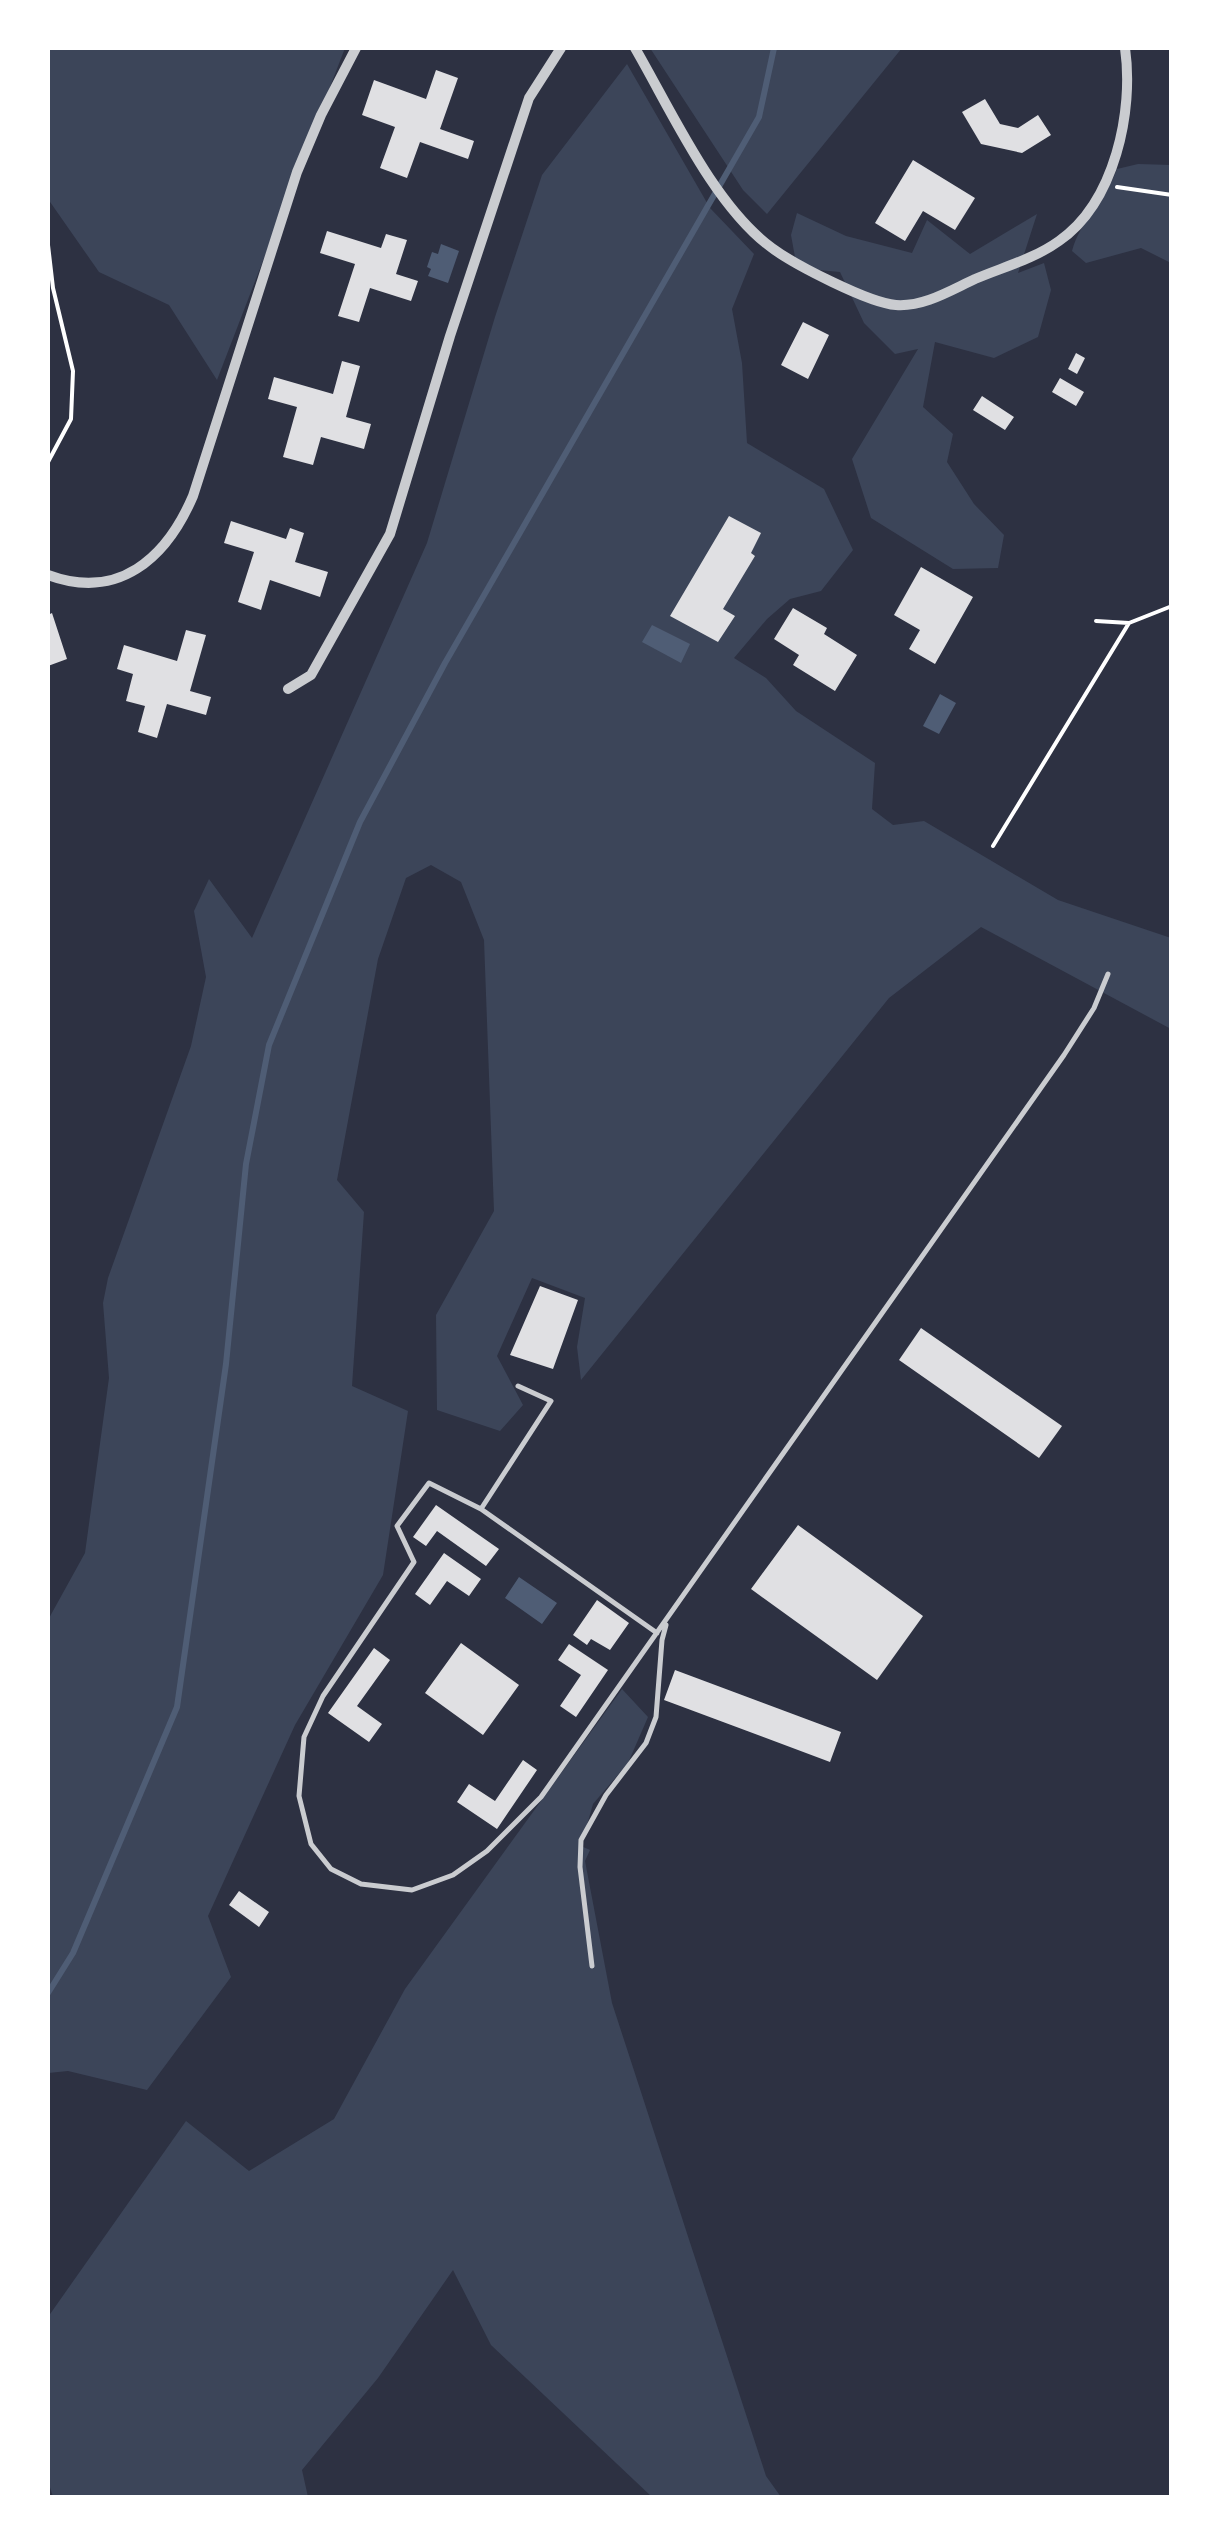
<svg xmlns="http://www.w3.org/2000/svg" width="1219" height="2545" font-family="'Exo 2',sans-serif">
	<rect width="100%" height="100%" fill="#2d3142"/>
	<path fill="#3c4559" d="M48,48h297l-128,332 -48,-75 -70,-33 -51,-73z
		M650,48h252l-135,166 -24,-24z
		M627,64l83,144 44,46 -22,55 10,54 5,80 77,46 29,61 -32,41 -31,8 -23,20 -33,39 32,20 30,33 79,52 -3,46 21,16 31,-4 134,79 113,38v91l-190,-102 -92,71 -308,382 -4,-33 8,-49 -53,-20 -35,78 26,49 -23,26 -63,-21 -1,-95 58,-104 -10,-271 -23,-58 -30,-17 -25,13 -28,81 -41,221 27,32 -12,174 56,25 -25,164 -88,150 -87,191 23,61 -84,113 -79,-19 -20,2v-453l37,-67 24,-175 -6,-75 5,-25 83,-232 15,-69 -12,-66 15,-32 43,59 175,-395 68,-226 47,-142z
		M1138,164l33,1v98l-30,-15 -55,15 -14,-12c8,-30 34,-52 45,-82z
		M797,213l49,23 66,17 15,-33 43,34 67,-40 -19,59 26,-10 7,27 -13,47 -44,21 -59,-16 -12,65 30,27 -6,28 27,42 30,31 -6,33 -45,1 -82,-51 -19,-59 66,-110 -23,5 -31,-31 -24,-51 -43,-4 -6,-33z
		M622,1689l26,28 -20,46 -35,41 -12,42 9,4 -5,11 27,142 154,473 15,21h-129l-161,-152 -38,-75 -75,108 -76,92 6,27h-255l-5,-16v-164l138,-196 63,50 85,-52 71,-130z"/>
	<path fill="#4f5d75" d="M441,244l18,7 -11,32 -20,-7 3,-7 -4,-2 5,-15 6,2z
		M652,625l38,19 -9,19 -39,-21z
		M940,694l16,9 -17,31 -16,-8z
		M519,1577l38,26 -15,21 -37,-26z"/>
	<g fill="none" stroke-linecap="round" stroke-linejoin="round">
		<path stroke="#4f5d75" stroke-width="6" d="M48,1993l25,-40 104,-246 49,-343 20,-200 23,-119 91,-223 85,-159 314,-546 15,-69"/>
	</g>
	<path fill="#e0e0e3" d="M436,70l22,8 -18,51 34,12 -6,18 -48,-17 -13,36 -27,-10 15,-41 -33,-12 12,-35 52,19z
		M985,99l15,25 18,4 20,-13 13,20 -29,18 -41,-9 -19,-32z
		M913,160l62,38 -20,32 -32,-19 -18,30 -30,-18z
		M327,231l54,17 5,-14 21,6 -11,34 22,7 -7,20 -41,-13 -11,34 -21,-6 17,-52 -35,-11z
		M803,322l26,13 -21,44 -27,-14z
		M1076,353l9,5 -8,16 -9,-5z
		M342,361l18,5 -14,51 25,7 -7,25 -43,-12 -8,28 -30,-8 14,-50 -29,-8 6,-22 59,17z
		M1060,378l24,14 -8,14 -24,-14z
		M982,396l32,21 -9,13 -32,-20z
		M729,516l32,17 -10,20 4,3 -32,53 12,7 -17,26 -48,-26z
		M231,521l55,18 4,-11 14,5 -9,29 33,10 -8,25 -50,-17 -9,30 -23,-8 16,-50 -30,-9z
		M921,567l52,30 -38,67 -26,-15 11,-19 -26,-15z
		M793,608l34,20 -3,6 33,21 -22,36 -42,-26 6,-10 -25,-16z
		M52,613l15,46 -19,7v-51z
		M186,630l20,5 -16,56 21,6 -5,18 -39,-11 -10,34 -19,-6 7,-26 -19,-5 7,-27 -16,-5 7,-24 53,16z
		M540,1286l38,14 -25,69 -43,-14z
		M921,1328l141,98 -23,32 -140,-98z
		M436,1505l63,44 -13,17 -49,-35 -11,15 -13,-9z
		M798,1525l125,91 -46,64 -126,-91z
		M444,1553l37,26 -12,17 -22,-15 -17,24 -15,-11z
		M597,1600l32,23 -19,27 -19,-11 -4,6 -14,-10z
		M461,1643l58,42 -36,50 -58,-42z
		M569,1644l39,26 -32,47 -16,-11 21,-31 -23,-15z
		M374,1648l16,12 -33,46 25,18 -13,18 -41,-29z
		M675,1670l166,62 -11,30 -166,-62z
		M523,1760l14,10 -40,59 -40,-27 12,-18 26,17z
		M239,1891l30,21 -10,15 -30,-22z"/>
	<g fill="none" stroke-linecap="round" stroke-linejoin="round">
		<path stroke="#fff" stroke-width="4" d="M1117,187l55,8
			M48,245l5,43 20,83 -2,48 -23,43
			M1096,621l33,2 43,-17
			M993,846l136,-223"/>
		<path stroke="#caccd0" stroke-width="5" d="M481,1509l70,-108 -33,-15
			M657,1633l-176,-124 -52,-26 -32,43 17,36 -91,134 -19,41 -5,59 12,48 20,25 30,15 51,6 41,-15 34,-24 54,-54 523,-742 30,-47 14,-34
			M592,1966l-12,-99 1,-27 25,-45 40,-52 10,-26 6,-77 4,-15"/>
		<path stroke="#caccd0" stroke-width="10" d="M635,48c36,62 79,158 137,200 23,17 97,55 124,57 28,2 55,-15 79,-26 28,-12 59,-20 84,-38 56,-39 75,-130 66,-193
			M48,575c70,26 118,-16 145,-79l104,-324 24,-57 35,-67
			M288,689l23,-14 79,-141 60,-198 79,-238 32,-50"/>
	</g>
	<rect width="1219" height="2545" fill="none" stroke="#ffffff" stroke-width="100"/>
</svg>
